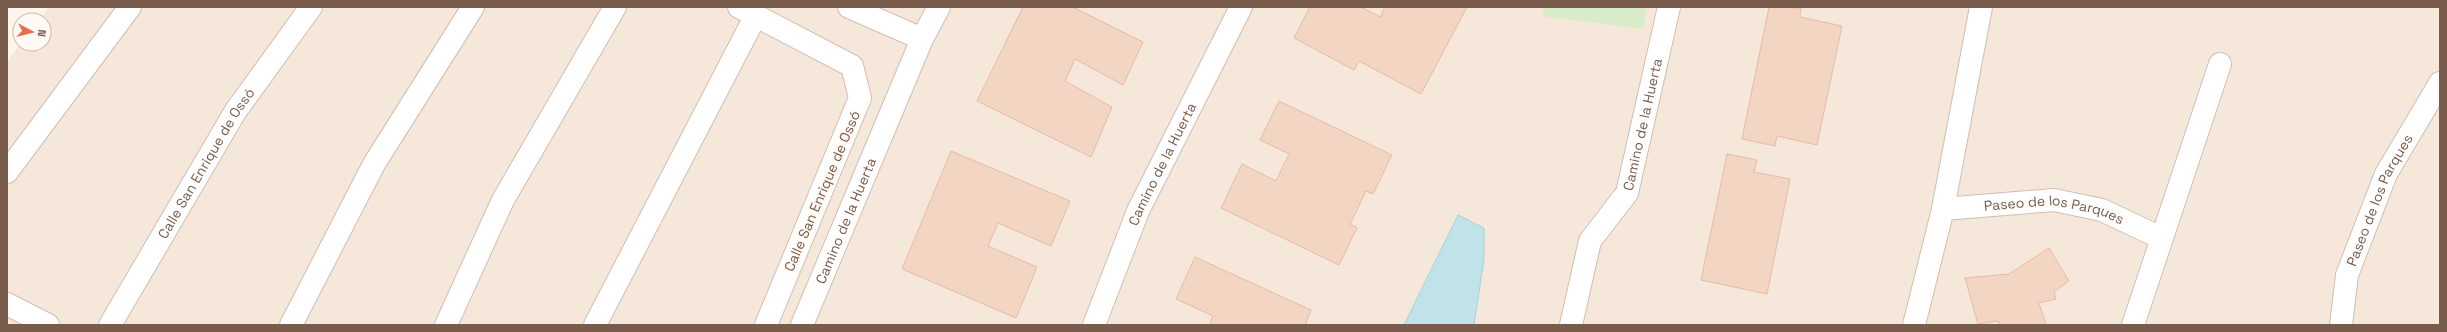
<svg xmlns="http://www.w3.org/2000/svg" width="2447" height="332" font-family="'Space Grotesk',sans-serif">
	<rect width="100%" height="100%" fill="#fdf6ec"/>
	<path fill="#f5e8da" d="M49,7h2391v318h-2433v-264l13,-17h24v-24h-5z"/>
	<path fill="#d8ecc9" d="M1544,7h102l-2,22 -102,-13z"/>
	<path fill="#bfe3e8" stroke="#a5d3da" d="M1458,215l26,13v31l-10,66h-70z"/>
	<path fill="#f3d5c3" stroke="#e6bba3" d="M1023,7h50l70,35 -20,43 -48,-26 -10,22 47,26 -21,50 -114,-56z
		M1310,7h51l19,10 5,-10h82l-46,87 -62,-33 -5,9 -60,-32z
		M1769,7l32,1 -1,9 42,9 -25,119 -40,-9 -2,10 -33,-7z
		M1279,101l113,54 -19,39 -7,-3 -16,33 7,4 -18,37 -118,-57 21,-44 34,17 13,-27 -29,-14z
		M951,151l119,50 -19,45 -53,-23 -10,23 49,21 -21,51 -114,-49z
		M1727,154l30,6 -3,12 36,7 -23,115 -66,-14z
		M2049,248l20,33 -15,11 2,7 -17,4 7,22h-46l-2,-4 -20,3 -13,-46 44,-4z
		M1195,257l116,53 -6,15h-96l4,-9 -37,-17z"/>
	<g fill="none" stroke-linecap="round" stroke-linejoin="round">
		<g stroke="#d1beb0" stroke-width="24">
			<g id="street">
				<path d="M739,7l113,59 8,32 -94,227"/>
				<path d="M849,7l73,32"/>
				<path d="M7,172l123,-165"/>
				<path d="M1943,209l38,-202"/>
				<path d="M7,304l41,21"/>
				<path id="s1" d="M110,325l125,-213 76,-105"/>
				<path d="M291,325l83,-161 99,-157"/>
				<path d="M446,325l57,-125 112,-193"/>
				<path d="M595,325l161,-310"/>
				<path id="s2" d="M802,325l120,-286 17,-32"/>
				<path id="s3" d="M1094,325l44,-114 103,-204"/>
				<path id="s4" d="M1571,325l19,-84 37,-48 42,-186"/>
				<path id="s5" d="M1914,325l29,-116 111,-9 48,10 59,28"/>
				<path d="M2133,325l87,-261"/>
				<path id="s6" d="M2341,325l6,-50 39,-101 54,-91"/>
			</g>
		</g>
		<use href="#street" stroke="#fff" stroke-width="22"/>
	</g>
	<g text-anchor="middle" stroke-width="4" stroke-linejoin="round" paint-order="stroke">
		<g font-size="14" fill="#7a5c4d" stroke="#fffaf3">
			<text dy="5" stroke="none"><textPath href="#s4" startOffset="217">Camino de la Huerta</textPath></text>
			<text dy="5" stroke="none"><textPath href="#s1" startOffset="188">Calle San Enrique de Ossó</textPath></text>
			<text dy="5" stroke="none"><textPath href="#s3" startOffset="175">Camino de la Huerta</textPath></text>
			<text transform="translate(822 191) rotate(-67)" y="5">Calle San Enrique de Ossó</text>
			<text dy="5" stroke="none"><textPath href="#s6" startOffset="132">Paseo de los Parques</textPath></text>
			<text dy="5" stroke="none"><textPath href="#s5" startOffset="232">Paseo de los Parques</textPath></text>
			<text dy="5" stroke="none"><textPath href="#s2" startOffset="113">Camino de la Huerta</textPath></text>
		</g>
	</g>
	<rect width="2447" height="332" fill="none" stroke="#7a5c4d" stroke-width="16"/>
	<g transform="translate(32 32) rotate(97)"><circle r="19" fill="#fffaf3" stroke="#cabbb1"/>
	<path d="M0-3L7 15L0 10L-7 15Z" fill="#e76f51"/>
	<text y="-6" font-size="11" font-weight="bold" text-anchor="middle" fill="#7a5c4d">N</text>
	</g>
</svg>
